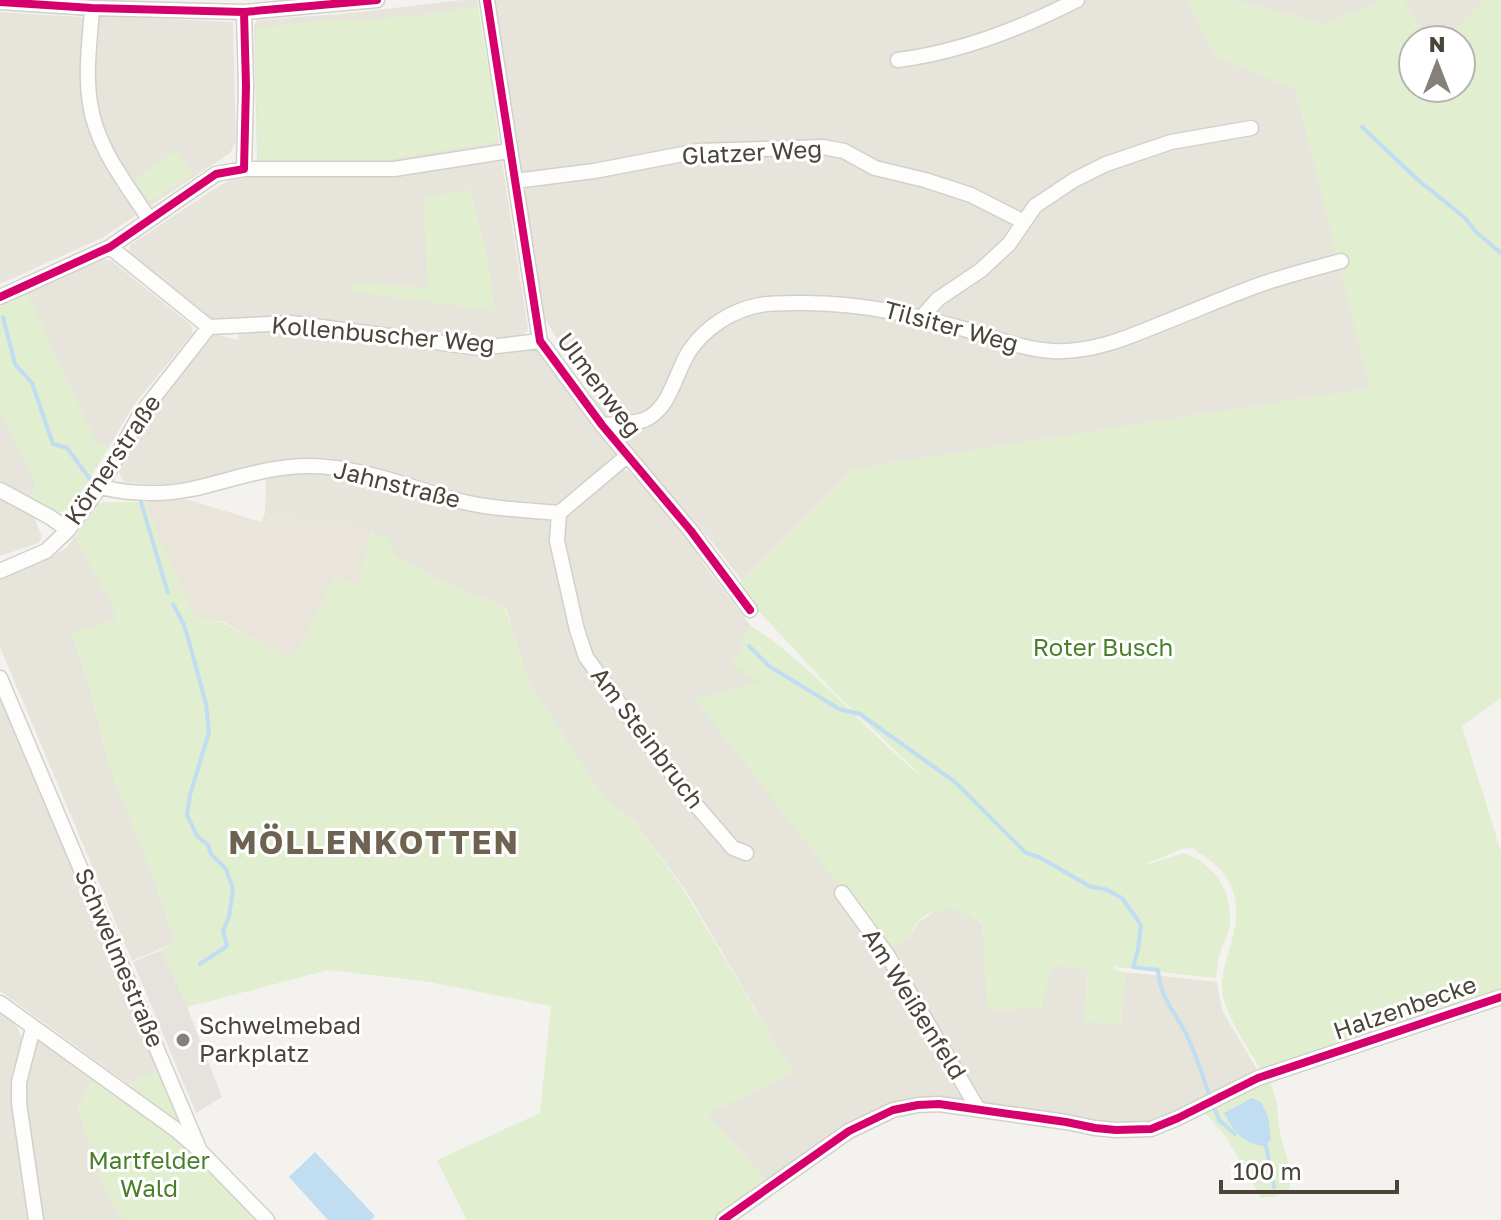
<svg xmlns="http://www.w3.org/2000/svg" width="1501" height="1220" font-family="'Golos Text',sans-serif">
	<rect width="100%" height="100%" fill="#f4f2ee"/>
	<path fill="#e7e4dc" d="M463,0h14l51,329 -4,6 -43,5 -196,-25 -72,5 -84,-67 1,-8 89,-59 12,-6 13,-2 13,-18 -3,-134 3,-6 84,-6z
		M495,0h692l28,56 80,33 75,299 -517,81 -111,112 -28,-37 -81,-92 -35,-47 -56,-91z
		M1234,0h149l-58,24z
		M1403,0h82l-41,40h-15z
		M0,12l82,5 3,3 16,-4 132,6 3,120 -6,11 -128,85 -102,46z
		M104,259l8,2 79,64 2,8 -60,73 -25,43 -13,-8 -68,-147z
		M284,331l197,26 52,-8 6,3 59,82 18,21v3l-62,50 -69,-8 -98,-30 -33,-8 -29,-4 -51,3 -83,20 -23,3h-25l-19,-2 -7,-14 30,-49 67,-85 24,6 1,-6z
		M0,412l36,72 -12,25 9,6 9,21 -3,7 -39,13z
		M622,470l7,1 62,71 13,23 47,61 -10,14 4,3 15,39 -64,17 213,239 9,-15 17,-12 15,-3 12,3 90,54 36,4 -4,52 37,4 4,-53 92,10 5,28 39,66 -109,51 -259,-21 -124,78 -62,-71 86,-40 -108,-184 -53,-70 -26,-18 -78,-119 -22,-74 -74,-31 -37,-22 -23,-25 -107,-17 1,-34 4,-3 28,-4h26l51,9 76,24 37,9 4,-1 57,4 3,3 13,-5z
		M75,536l35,64 7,20 -45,13 21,66 18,72 37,92 28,79 -44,19 -132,-314v-68l52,-22 15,-10z
		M0,698l159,372 -31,14 -128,-93z
		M0,1010l8,5 10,13 3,9 23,6 51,33 -17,33 25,78 19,33h-122z"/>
	<path fill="#eae5da" d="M170,499h14l12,3 65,20 4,-9 107,17 -14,55 -23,-9 -42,85 -71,-40 -27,-2 -51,-117z"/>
	<path fill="#e1eecf" d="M1187,0h47l91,24 58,-24h20l26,40h-16v48h48v-48h-17l41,-40h16v698l-39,28 39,126v139l-232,78 -9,-1c-12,-19 -32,-49 -37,-71 -3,-13 1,-31 5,-43 10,-31 15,-61 -10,-87 -7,-7 -17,-12 -25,-19l-11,1 -44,18 47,-14 16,8 15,14 10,17 4,21v13l-11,30 -3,22 -100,-11 -1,-5 -1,8 11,2 -4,53 -37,-4 4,-51 -35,-5 -12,44 -54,1 -5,-88c-22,-12 -44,-22 -65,1 -4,6 -6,12 -11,16 -5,4 -11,7 -17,11l-194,-251 64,-17 -28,-19 13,-19 -4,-4 11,-14c65,41 114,106 174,153l-88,-84 -101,-108 117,-118 516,-81 -74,-299 -80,-33z
		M477,6l15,79 6,53 -2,4 -111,18 -127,1 -2,-133 53,-6 110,-6z
		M177,150l16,24 -43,28 -16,-23z
		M471,190l17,68 7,53 -142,-19 2,-8 72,3 -3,-91z
		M27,294l68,147 13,8 -36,59c-13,10 -30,-4 -42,-11l6,-13 -36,-72v-105z
		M105,502h39l51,116 26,4 72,37 42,-83 23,8 14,-54 1,3 17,5 5,17 37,22 73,31 24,74 76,117 26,19 51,69 111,186 -86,40 62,71 -48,36h-254l-30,-60 103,-47 11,-107 -128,-25 -95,-11 -141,37 -26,-57 15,-8 -28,-79 -37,-92 -18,-72 -21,-67 44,-13 -6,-19 -35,-64 23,-32z
		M159,1070l20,47 -3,4 -48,-37z
		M95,1076l104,81 62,63h-139l-19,-33 -25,-78z
		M1270,1081c2,8 6,17 7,25 1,9 1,17 3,26 4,20 14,39 9,58l-14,6 -14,2 -35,-61 -22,-26z"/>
	<path fill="#e6e3df" d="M161,950l26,57 35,90 -26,16 -63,-151z"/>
	<path fill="#c0ddf1" d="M1252,1098l9,4 7,15 3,22 -5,7c-23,-1 -32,-15 -42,-33z
		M315,1152l60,64 -4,4h-43l-39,-43z"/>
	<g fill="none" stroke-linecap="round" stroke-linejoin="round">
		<path stroke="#c0ddf1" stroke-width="4" d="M1362,127l56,53 46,37 12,15 25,21
			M3,317l12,47 17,19 21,61 14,4 23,31
			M141,502l27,91
			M173,604l11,21 6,20 16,59 3,28 -19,63 -3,20 10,21 11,9 3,9 15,15 7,20 -4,28 -6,13 4,16 -27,18
			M749,646l20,20 70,43 21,5 95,68 71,71 13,4 52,30 14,2 17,9 19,27 -3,25 -5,17 25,3c2,30 19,43 30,68 9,19 15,39 22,59
			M1213,1105l6,15 16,14
			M1266,1146l8,41"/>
		<g stroke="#d2d0cb" stroke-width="17">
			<path id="minor" d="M487,0l53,341 62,84 89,106 59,79
				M0,2l92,6 152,4 133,-12
				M92,8c-2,31 -7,64 -2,95 6,44 36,80 59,116
				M898,60c63,-8 122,-31 179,-60
				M244,169h150l115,-18
				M515,181l79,-10 105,-20 124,-4 21,4 31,17 50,12 46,15 53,27
				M110,247l99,80 82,-4 189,25 60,-7
				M0,297l110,-50 106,-73 28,-5 2,-83 -2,-74
				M922,317l16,-18 43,-29 28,-26 26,-38 39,-26 32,-16 65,-22 80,-14
				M602,425c13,-1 30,-1 42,-5 27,-11 31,-48 46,-70 16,-23 42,-40 70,-45 15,-3 32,-2 48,-2 56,1 102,11 156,26 28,8 58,20 88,22 39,2 75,-13 111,-28 28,-11 56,-23 85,-34 30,-12 61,-19 93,-28
				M100,487c30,7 62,8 92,2 40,-9 79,-24 120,-23 50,1 96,21 144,34 33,9 69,10 103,13l68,-57
				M0,490l50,27 18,13
				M559,513l-2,28 20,89 9,27 48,67 61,80 38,44 13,5
				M0,571l46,-20 22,-21 32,-43 40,-72 69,-88
				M0,678l200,473 67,69
				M842,893l46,63 90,153
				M0,1003l175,126 22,19
				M33,1028l-14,54v21l17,117
				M723,1220l126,-89 44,-21 25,-5 21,-1 127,18 29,6 21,2 35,-1 27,-11 80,-40 243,-81"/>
		</g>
		<use href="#minor" stroke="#fdfdfc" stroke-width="14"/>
		<g stroke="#fff" stroke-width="13">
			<path id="cycleway" d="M487,0l53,341 62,84 89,106 59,79
				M0,2l92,6 152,4 133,-12
				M0,297l110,-50 106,-73 28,-5 2,-83 -2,-74
				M723,1220l126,-89 44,-21 25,-5 21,-1 127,18 29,6 21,2 35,-1 27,-11 80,-40 243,-81"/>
		</g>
		<use href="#cycleway" stroke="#d6006c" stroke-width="8"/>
	</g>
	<circle fill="#868178" stroke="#fff" stroke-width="3" cx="183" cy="1040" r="8"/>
	<g text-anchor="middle" stroke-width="6" stroke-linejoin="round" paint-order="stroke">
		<g font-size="24" fill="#4b4439" stroke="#fff">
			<text transform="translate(752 153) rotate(-3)" y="8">Glatzer Weg</text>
			<text transform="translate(951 327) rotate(15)" y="8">Tilsiter Weg</text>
			<text transform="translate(383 335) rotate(5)" y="8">Kollenbuscher Weg</text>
			<text transform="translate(599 385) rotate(53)" y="8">Ulmenweg</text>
			<text transform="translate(113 460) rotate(-56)" y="8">Körnerstraße</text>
			<text transform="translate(397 485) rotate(14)" y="8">Jahnstraße</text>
			<text transform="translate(647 738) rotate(53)" y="8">Am Steinbruch</text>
			<text transform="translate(119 958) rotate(67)" y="8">Schwelmestraße</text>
			<text transform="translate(914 1004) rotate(58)" y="8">Am Weißenfeld</text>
			<text transform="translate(1405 1008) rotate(-19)" y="8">Halzenbecke</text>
		</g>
		<g font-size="24" fill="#4a7f2a" stroke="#fff">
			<text x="1103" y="656">Roter Busch</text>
			<text x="149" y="1169">Martfelder<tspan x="149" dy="28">Wald</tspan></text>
		</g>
		<g font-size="24" fill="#4b4439" stroke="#fff" text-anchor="start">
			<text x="199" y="1034">Schwelmebad<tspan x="199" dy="28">Parkplatz</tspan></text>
		</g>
		<g font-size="32" font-weight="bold" letter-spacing="2" fill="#6e6250" stroke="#fff">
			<text x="374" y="854">MÖLLENKOTTEN</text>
		</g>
	</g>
	<g transform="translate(1437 64)"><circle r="38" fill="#ffffff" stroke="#b7b4b0" stroke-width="2"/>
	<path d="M0-6L14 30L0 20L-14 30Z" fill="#868178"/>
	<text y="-12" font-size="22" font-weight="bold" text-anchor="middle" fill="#4b4439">N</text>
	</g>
	<path d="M1221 1180v12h176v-12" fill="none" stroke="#4b4439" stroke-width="4"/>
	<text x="1233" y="1180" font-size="24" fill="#4b4439" stroke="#ffffff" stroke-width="6" paint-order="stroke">100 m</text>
</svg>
